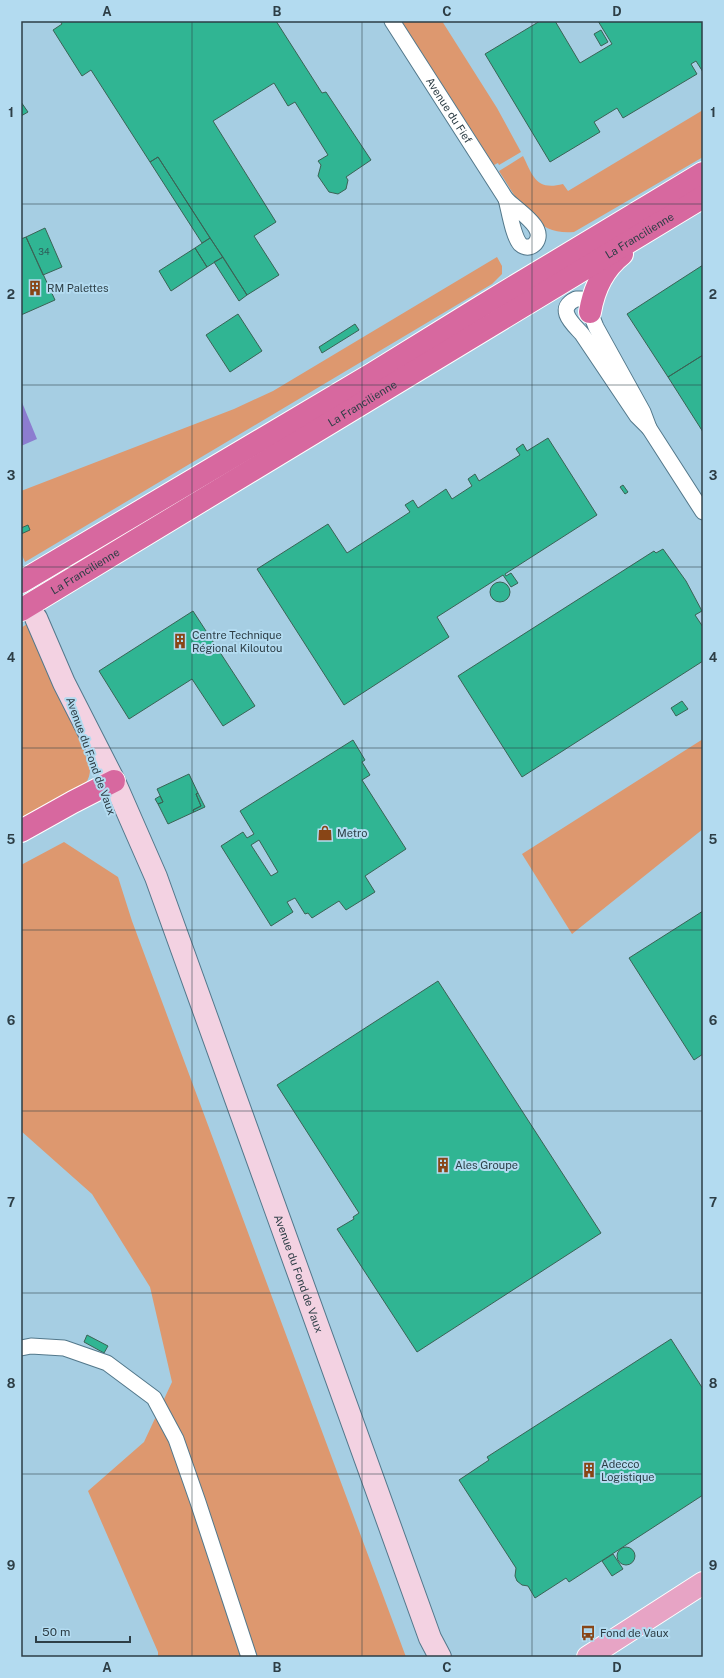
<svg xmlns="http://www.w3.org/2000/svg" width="724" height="1678" font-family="'Public Sans',sans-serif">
	<rect width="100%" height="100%" fill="#a6cee3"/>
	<path fill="#dd986f" d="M401,21h41l55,87 24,44 -22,13 -1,-2 -4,2z
		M703,110v47l-129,75c-41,4 -56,-32 -75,-61l24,-15c10,20 13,35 40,28l5,7z
		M497,257l5,9v8l-10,10 -467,278 -4,-9v-62l213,-82 39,-18z
		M30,622l41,90 19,57c0,5 -1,10 -5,15 -13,14 -46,29 -64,39v-195z
		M703,739v90l-131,105 -50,-80z
		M64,842l54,35 14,44 274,736h-248v-5l-70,-161 56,-49 28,-60 -22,-95 -58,-93 -71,-63v-266z"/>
	<path fill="#8c7dd0" d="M21,400l16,39 -16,7z"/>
	<path fill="#30b593" stroke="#3a6355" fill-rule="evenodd" d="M60,21h216l46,72 4,-1 45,68 -25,17 2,3 -2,9 -8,5 -9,-2 -11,-16 3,-11 -3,-4 10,-6 -33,-53 -7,4 -14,-23 -61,38 63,101 -22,14 25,39 -32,20 -89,-138 -8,5 -59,-92 -9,6 -29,-46 9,-6z
		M540,21h15l25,42 32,-19 -14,-23h105v51l-7,-11 -5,3 6,10 -74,44 -6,-10 -23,14 6,10 -50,30 -65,-108z
		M601,30l7,12 -7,4 -7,-12z
		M21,102l7,10 -7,4z
		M158,157l52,81 -8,5 -52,-81z
		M45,228l17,39 -19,8 -17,-38z
		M26,237l29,63 -34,15v-76z
		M210,238l13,19 -16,10 -12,-19z
		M195,248l12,19 -36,24 -12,-20z
		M223,257l24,38 -8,6 -25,-39z
		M703,265v90l-35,22 -41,-63z
		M238,314l24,37 -32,21 -24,-37z
		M355,324l4,6 -37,23 -3,-6z
		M703,355v77l-35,-55z
		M548,438l49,77 -92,59 1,2 5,-3 7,10 -7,4 -8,-12 -66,42 12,20 -105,68 -87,-136 71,-45 19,29 63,-41 -5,-7 8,-5 5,8 28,-19 6,10 20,-13 -4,-7 7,-5 4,7 41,-26 -4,-6 7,-5 4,7z
		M623,485l5,7 -3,2 -5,-7z
		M28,525l2,5 -9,4v-6z
		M663,549l23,32 16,30 -7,4 8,12v34l-181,116 -64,-101 196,-125 2,2z
		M490 592a10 10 0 1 1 20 0a10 10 0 1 1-20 0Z
		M193,611l62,95 -32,20 -31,-47 -63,40 -30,-48z
		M682,701l6,8 -12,7 -5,-8z
		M353,740l12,20 -3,2 8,13 -8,5 44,69 -41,27 10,16 -29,18 -7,-9 -27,17 -4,-5 -3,1 -10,-16 -8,4 6,10 -22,14 -50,-80 22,-14 4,6 7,-4 -14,-23zM259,840l19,32 -7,4 -20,-31z
		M189,774l9,19 -2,1 5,12 -8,4 1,2 -26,12 -10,-20 5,-2 -6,-13z
		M198,793l7,14 -11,5 -1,-2 8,-4 -5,-12z
		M160,796l3,6 -5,2 -3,-5z
		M703,911v143l-9,6 -65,-102z
		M438,981l163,252 -184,119 -80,-123 17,-10 -1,-2 6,-4 -82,-128z
		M87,1335l21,11 -4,7 -20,-11z
		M671,1339l32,50v106l-134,87 -3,-4 -31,20 -7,-12 -6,-1 -5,-4 -2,-5 1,-8 -57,-88 30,-20 -2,-3z
		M617 1556a9 9 0 1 1 18 0a9 9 0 1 1-18 0Z
		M613,1554l10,15 -11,7 -10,-15z"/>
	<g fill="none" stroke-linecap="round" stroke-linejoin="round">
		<g stroke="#53788b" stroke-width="17">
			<g id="street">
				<path id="s1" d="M392,21l114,178"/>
				<path d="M506,199c8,8 27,21 31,31 5,11 -7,23 -17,14 -7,-8 -11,-34 -14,-45z"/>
				<path d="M576,299h6l4,3 10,25 47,85 6,16 -12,-12 -55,-82c-9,-10 -27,-25 -6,-35z"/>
				<path d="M649,428l54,84"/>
				<path d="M21,1348l10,-2 33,2 43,15 47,35 22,41 22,63 51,155"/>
			</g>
		</g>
		<g stroke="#53788b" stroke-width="24">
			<g id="secondary">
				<path id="s2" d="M36,618l28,65 50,98 42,96 274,761 10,19"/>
			</g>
		</g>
		<g stroke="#fff" stroke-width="24">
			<path id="primary" d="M588,1657l115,-74"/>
		</g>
		<g stroke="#fff" stroke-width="24">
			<g id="highway">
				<path d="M590,312c4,-24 13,-43 32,-58"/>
				<path d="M21,582l351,-208 110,-68 221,-133"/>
				<path id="s3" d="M21,610l682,-413"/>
				<path d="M21,831l52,-29 41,-21"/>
			</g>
		</g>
		<use href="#street" stroke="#fff" stroke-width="15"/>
		<use href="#secondary" stroke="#f3d2e2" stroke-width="22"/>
		<use href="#primary" stroke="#e7a4c5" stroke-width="22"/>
		<use href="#highway" stroke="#d7689f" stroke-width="22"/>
	</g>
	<path fill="none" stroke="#2d3e46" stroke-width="1" stroke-opacity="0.55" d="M192,21v1636M362,21v1636M532,21v1636M21,204h682M21,385h682M21,567h682M21,748h682M21,930h682M21,1111h682M21,1293h682M21,1474h682"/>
	<defs>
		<g id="building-bare" transform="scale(1.2)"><path d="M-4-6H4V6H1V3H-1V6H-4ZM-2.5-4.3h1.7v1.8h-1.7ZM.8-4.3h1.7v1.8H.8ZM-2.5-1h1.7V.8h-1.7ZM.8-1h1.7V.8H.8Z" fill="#884516" stroke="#b3dbf0" stroke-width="2.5" paint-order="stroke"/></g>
		<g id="shop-bare" transform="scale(1.2)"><path d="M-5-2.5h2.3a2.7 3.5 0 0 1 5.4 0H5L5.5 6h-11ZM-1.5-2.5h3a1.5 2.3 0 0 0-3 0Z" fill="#884516" stroke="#b3dbf0" stroke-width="2.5" paint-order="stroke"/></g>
		<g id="bus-bare" transform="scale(1.2)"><path d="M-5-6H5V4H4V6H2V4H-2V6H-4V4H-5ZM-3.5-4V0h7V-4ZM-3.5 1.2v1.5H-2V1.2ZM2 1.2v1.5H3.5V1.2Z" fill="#884516" stroke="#b3dbf0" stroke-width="2.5" paint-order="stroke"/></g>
	</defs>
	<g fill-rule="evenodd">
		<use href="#building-bare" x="35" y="288"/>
		<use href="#building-bare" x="180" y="641"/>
		<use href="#shop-bare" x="325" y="833"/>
		<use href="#building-bare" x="443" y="1165"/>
		<use href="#building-bare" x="589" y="1470"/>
		<use href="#bus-bare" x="588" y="1633"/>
	</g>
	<g text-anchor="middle" stroke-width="4" stroke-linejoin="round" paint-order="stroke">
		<g font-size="9" fill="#2e5c59">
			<text x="44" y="255">34</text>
		</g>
		<g font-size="11" fill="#2d3e46" stroke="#b3dbf0">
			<text dy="4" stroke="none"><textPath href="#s1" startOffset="106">Avenue du Fief</textPath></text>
			<text dy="4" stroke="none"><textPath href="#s3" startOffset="723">La Francilienne</textPath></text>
			<text dy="4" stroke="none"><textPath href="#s3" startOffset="399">La Francilienne</textPath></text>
			<text dy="4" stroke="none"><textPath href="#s3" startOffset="75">La Francilienne</textPath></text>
			<text transform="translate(91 756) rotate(70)" y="4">Avenue du Fond de Vaux</text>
			<text dy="4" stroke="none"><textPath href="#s2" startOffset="707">Avenue du Fond de Vaux</textPath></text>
		</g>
		<g font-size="11" fill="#2d3e46" stroke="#b3dbf0" text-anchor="start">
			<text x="47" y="292">RM Palettes</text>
			<text x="192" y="639">Centre Technique<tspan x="192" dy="13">Régional Kiloutou</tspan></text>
			<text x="337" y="837">Metro</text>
			<text x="455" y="1169">Ales Groupe</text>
			<text x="601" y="1468">Adecco<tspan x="601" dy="13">Logistique</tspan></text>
			<text x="600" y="1637">Fond de Vaux</text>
		</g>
	</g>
	<rect width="724" height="1678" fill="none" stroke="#b3dbf0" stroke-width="44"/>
	<path d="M36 1636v6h94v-6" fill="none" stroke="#2d3e46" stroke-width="2"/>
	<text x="42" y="1636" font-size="12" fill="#2d3e46" stroke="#b3dbf0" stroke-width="3" paint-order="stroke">50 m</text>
	<rect x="22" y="22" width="680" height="1634" fill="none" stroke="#2d3e46" stroke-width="1.5"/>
	<g font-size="13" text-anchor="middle" font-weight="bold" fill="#2d3e46">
		<text x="107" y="16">A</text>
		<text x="277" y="16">B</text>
		<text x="447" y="16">C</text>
		<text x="617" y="16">D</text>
		<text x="11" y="117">1</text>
		<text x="713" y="117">1</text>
		<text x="11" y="299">2</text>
		<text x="713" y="299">2</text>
		<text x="11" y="480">3</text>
		<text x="713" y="480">3</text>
		<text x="11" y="662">4</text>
		<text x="713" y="662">4</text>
		<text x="11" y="844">5</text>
		<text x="713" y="844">5</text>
		<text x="11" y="1025">6</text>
		<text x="713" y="1025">6</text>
		<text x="11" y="1207">7</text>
		<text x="713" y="1207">7</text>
		<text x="11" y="1388">8</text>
		<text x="713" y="1388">8</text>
		<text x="11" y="1570">9</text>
		<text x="713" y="1570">9</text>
		<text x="107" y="1672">A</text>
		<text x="277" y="1672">B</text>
		<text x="447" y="1672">C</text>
		<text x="617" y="1672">D</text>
	</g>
</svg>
